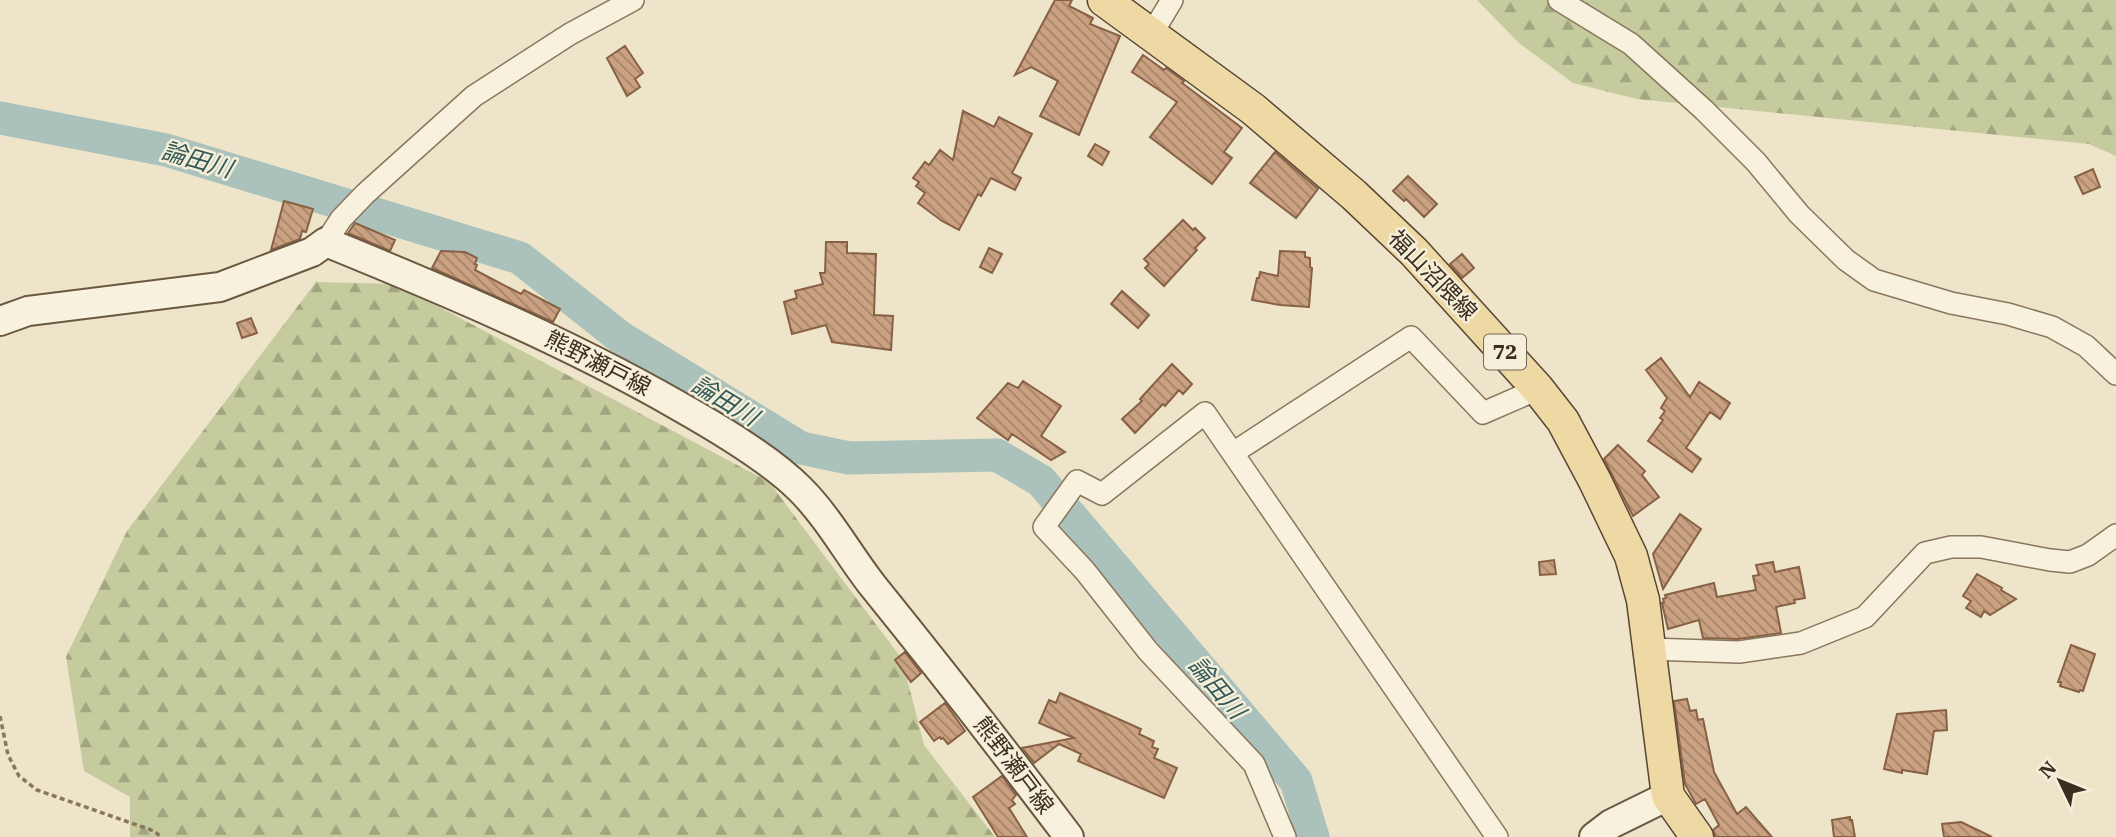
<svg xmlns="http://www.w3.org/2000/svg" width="2116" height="837" font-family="'IBM Plex Serif','Noto Sans JP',serif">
	<defs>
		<pattern id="forest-firs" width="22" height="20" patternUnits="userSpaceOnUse" patternTransform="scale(1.75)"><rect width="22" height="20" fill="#c5cb9d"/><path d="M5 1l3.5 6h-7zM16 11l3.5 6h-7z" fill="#a1a580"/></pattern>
		<pattern id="building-back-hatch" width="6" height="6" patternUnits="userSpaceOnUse" patternTransform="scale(1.75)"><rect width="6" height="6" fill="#caa181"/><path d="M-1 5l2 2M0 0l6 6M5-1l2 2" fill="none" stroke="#a58469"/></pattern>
	</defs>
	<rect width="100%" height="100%" fill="#ede4c9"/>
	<path fill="url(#forest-firs)" d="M1477,0h639v156l-27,-12 -452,-45 -64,-16 -54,-40z
		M316,282l80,2 373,198 133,177 22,86 71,92h-865v-40l-46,-26 -18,-114 61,-126z"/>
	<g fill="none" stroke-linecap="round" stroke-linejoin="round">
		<path stroke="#aac2bb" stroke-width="33" d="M0,118l166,32 354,108 100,79 181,111 48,10 148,-3 44,26 255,300 17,56"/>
	</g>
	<path fill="url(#building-back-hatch)" stroke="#886145" stroke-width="2" d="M1055,0h17l-3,6 24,12 -3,6 30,12 -41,99 -39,-19 18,-35 -27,-14 -16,8z
		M625,46l18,27 -8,6 5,8 -13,9 -20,-38z
		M1143,55l21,15 2,-2 18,13 -2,2 60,45 -18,24 8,6 -20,26 -62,-47 27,-35 -45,-30z
		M963,111l31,16 5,-10 33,17 -20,39 9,5 -6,12 -24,-12 -10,18 -3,-2 -19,36 -17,-9 -24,-18 7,-10 -9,-7 3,-4 -6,-4 12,-16 4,3 11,-15 13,10z
		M1095,144l14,8 -7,13 -14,-9z
		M1275,152l43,37 -22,29 -46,-35z
		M2093,169l7,18 -17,7 -8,-17z
		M1408,176l29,28 -13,13 -18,-18 -2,2 -11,-10z
		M284,201l29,8 -7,23 -4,-1 -2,8 -29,11z
		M1183,220l10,10 2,-2 10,10 -10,10 2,2 -33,36 -19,-18 4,-4 -5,-5z
		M355,223l40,17 -5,11 -42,-18z
		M826,242h21v11l29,1 -2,61 19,1 -2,34 -59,-8 -6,-17 -34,9 -8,-32 13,-4 -2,-7 28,-7 -3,-11h5z
		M989,248l13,6 -10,19 -12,-6z
		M441,251l24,1 12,6 -2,6 2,1 -2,5 46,24 3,-4 36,19 -7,13 -121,-54z
		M1280,251l25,1v5l5,1v9l2,1 -3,39 -29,-2 -28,-5 5,-22h2l1,-6 18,4z
		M1462,254l12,14 -12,10 -12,-14z
		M1122,291l27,24 -11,13 -27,-24z
		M251,318l6,15 -15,5 -5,-15z
		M1661,358l29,39 9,-15 31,21 -10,16 -10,-7 -24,36 15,11 -9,13 -44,-31 15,-21 -3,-2 5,-7 -4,-3 6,-10 -21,-28z
		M1172,364l20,20 -9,10 -4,-4 -14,16 -2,-2 -28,29 -13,-14 20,-18 -2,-2z
		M1023,381l38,25 -20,30 24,16 -14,8 -39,-26 -4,6 -31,-22 31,-35 10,5z
		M1618,445l27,26 -3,4 17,22 -26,19 -29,-57z
		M1680,514l21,15 -38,60 -10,-35z
		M1554,560l2,14 -16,1 -1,-13z
		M1773,562l2,10 24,-5 6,31 -11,2 1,3 -19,4 5,26 -43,6 -35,-1 -4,-18 -31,9 -6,-26 2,-1 -1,-3 3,-1 -1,-3 49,-12 3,14 39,-7 -3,-14 6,-1 -3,-10z
		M1977,574l25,14 -1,2 15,9 -26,16 -6,-4 -3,6 -15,-9 5,-7 -8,-5z
		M2071,645l24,9 -12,37 -3,-1 -1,2 -19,-6 1,-4h-3z
		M905,652l16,21 -10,9 -16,-22z
		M1060,693l81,36 -2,5 15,7 -2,6 6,2 -4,9 23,10 -13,30 -86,-37 3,-7 -22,-10 -25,19 -12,-15 52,-10 -35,-15 10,-23 7,3z
		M1687,699l3,12 6,-1 2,10 5,-1 11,53 23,42 9,-7 26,30h-57l-2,-7 6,-5 -14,-26 -9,5 -11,-20 -11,-83z
		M945,703l20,28 -17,13 -5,-6 -2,1 -1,-2 -6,4 -14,-19z
		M1946,710l1,20 -13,1 -7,43 -25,-4v3l-18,-4 13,-55z
		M1002,776l14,19 -4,5 3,4 -6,4 18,29h-29l-25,-40z
		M1850,817v3h2l3,17h-21l-2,-17z
		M1961,822l31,15h-48l-2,-13z"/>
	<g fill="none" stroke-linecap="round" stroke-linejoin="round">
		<g stroke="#89765e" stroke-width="24">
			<path id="street" d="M1559,0l72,44 73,66 52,52 43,52 47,46 28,20 77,23 57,11 44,13 34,19 30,28
				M1151,35l21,-35
				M326,242l15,-23 24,-25 109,-98 96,-62 63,-34
				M1233,453l178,-116 72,76 55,-24
				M1649,649l90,3 62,-9 64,-26 60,-64 26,-6h30l69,13 20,2 18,-7 28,-20
				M1285,837l-31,-73 -106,-113 -63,-80 -41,-44 33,-46 25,13 103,-81 292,424"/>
		</g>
		<g stroke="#6b5841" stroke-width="32">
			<path id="secondary" d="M0,321l28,-10 192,-24 92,-35 14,-10c120,49 239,99 351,163 39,22 92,53 123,84 29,29 48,65 73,97 67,83 132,166 196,251
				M1594,837l17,-13 57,-28"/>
		</g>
		<g stroke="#584532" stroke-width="35">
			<path id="primary" d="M1104,0l149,109 101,86 60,57 124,137 25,32 32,60 36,75 12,44 25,196 29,41"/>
		</g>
		<path stroke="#89765e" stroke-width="3.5" stroke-dasharray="5 3.5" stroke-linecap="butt" d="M0,716l8,39 11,21 18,14 117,41 7,6"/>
		<use href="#street" stroke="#f8f1dd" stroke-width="21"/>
		<use href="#secondary" stroke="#f8f1dd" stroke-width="28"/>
		<use href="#primary" stroke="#eed9a4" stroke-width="32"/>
	</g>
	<g text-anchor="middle" stroke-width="5" stroke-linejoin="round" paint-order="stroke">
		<rect fill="#f5eed9" stroke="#726858" stroke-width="2" x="1484" y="334.5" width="42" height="35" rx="5"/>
		<g font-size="21" font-weight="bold" fill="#3a2e21">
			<text x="1505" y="359">72</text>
		</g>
		<g font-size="23" fill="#3a2e21" stroke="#f5eed9">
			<text transform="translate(1433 275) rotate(46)" y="8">福山沼隈線</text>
			<text transform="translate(598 363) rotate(27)" y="8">熊野瀬戸線</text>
			<text transform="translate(1014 765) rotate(53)" y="8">熊野瀬戸線</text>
		</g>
		<g font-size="24" font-style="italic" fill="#315958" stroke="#f5eed9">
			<text transform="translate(197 160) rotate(16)" y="8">論田川</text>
			<text transform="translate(725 401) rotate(31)" y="8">論田川</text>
			<text transform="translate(1217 688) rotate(50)" y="8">論田川</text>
		</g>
	</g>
	<g transform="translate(2060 781) rotate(313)" stroke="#f5eed9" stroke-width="5" paint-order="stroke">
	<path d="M0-5L12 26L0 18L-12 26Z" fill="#3a2e21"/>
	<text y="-10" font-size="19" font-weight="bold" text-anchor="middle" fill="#3a2e21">N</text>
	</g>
</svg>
